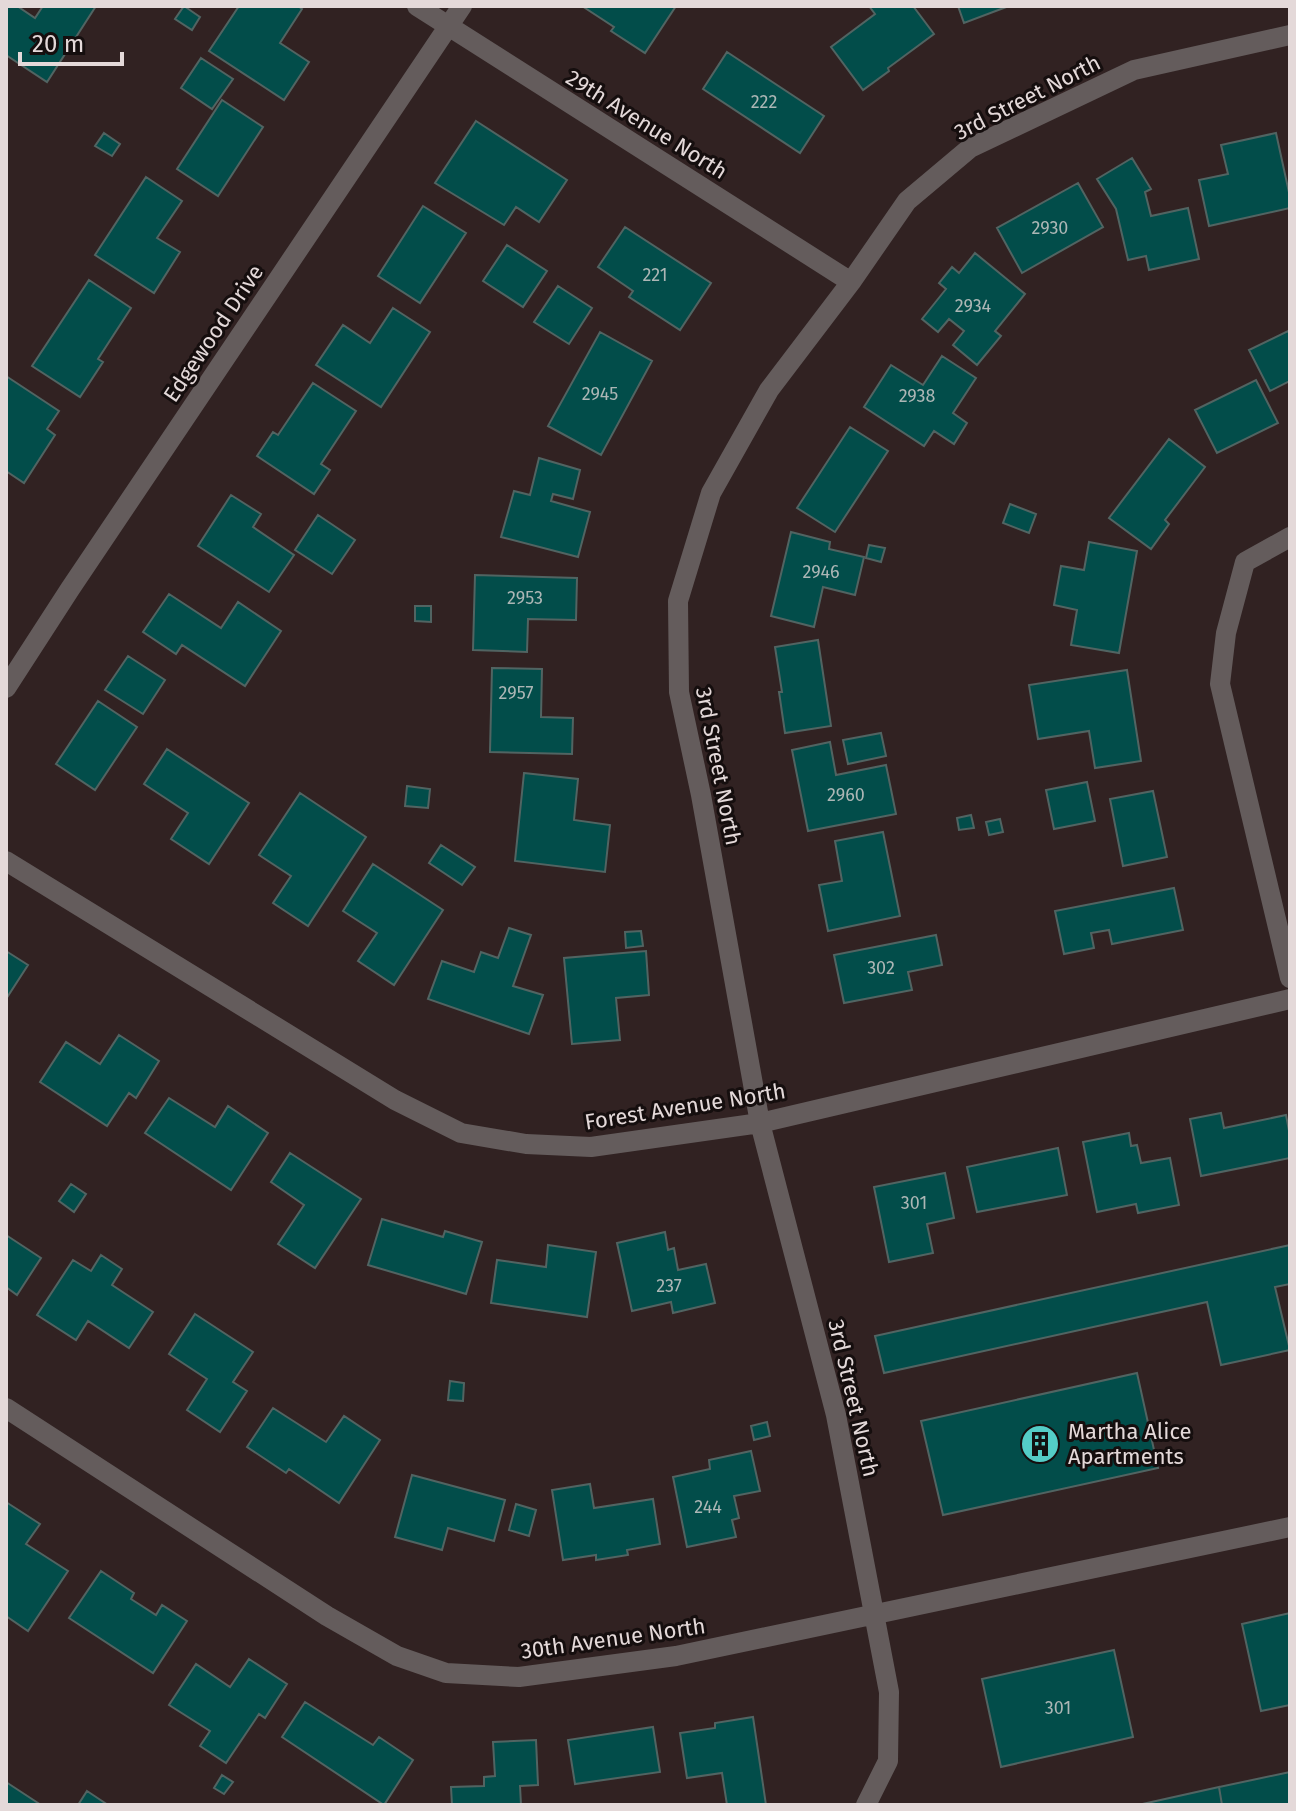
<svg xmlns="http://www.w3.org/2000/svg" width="1296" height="1811" font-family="'Fira Sans',sans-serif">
	<rect width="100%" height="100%" fill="#312222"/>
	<path fill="#024d4a" stroke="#516462" stroke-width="2" d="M6,6h11l18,12 8,-12h53l-49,76 -41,-27z
		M184,6l16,11 -8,13 -17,-11z
		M239,6h59l4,3 -22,34 29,19 -25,38 -75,-49z
		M582,6h94l-31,47 -34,-22 3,-4z
		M869,6h44l21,28 -46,34 1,3 -26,19 -32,-43 44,-33z
		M958,6h51l-45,17z
		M727,52l97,64 -24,37 -97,-64z
		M201,58l32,21 -21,30 -31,-21z
		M222,100l41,27 -45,69 -41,-27z
		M476,121l91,59 -28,42 -23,-15 -12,18 -69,-42z
		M104,133l16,11 -8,12 -17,-10z
		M1276,133l14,64v11l-81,18 -10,-46 29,-6 -7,-29z
		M1132,158l19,31 -6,3 6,24 37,-8 11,51 -50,11 -3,-14 -18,4 -12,-51 -19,-30z
		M146,177l36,24 -25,37 23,14 -26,41 -59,-38z
		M1078,183l25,44 -81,46 -25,-45z
		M423,206l43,27 -46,70 -42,-27z
		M625,227l86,56 -31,47 -51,-33 4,-6 -35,-24z
		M507,245l40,26 -24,36 -40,-26z
		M975,253l50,41 -30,37 6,5 -24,29 -24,-20 11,-14 -15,-12 -11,13 -16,-13 24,-30 -7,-6 13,-16 7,6z
		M89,280l42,28 -33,51 5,3 -23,35 -48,-31z
		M558,286l34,22 -23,36 -35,-22z
		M393,308l37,24 -49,75 -65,-42 27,-40 27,18z
		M1288,331l2,4v46l-20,10 -21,-41z
		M600,332l52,29 -51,94 -53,-29z
		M942,356l34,22 -23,35 14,10 -13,21 -20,-13 -10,15 -60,-39 27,-42 32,20z
		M6,376l53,35 -12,18 8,6 -31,48 -18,-12z
		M1256,380l22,43 -61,30 -22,-43z
		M313,383l43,28 -35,53 9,6 -16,24 -57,-38 16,-24 5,3z
		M850,427l38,24 -53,81 -38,-24z
		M1169,439l36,28 -40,53 4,4 -18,25 -42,-31z
		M539,458l41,12 -7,29 -20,-5 -2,7 39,11 -12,45 -77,-20 13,-46 16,4z
		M231,495l30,19 -8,13 41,28 -25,37 -71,-46z
		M1010,504l26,10 -7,19 -26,-10z
		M318,515l37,25 -23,34 -37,-24z
		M791,532l39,10 -1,7 35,8 -9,38 -32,-8 -9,40 -43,-11z
		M1089,542l48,9 -18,102 -48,-8 6,-35 -23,-5 7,-39 23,4z
		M869,545l16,3 -4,14 -15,-4z
		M475,575l102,3 -1,42 -48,-1 -1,33 -54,-2z
		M169,594l52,34 17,-26 43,29 -36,55 -63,-41 -6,9 -33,-22z
		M415,606h16v16l-16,-1z
		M818,640l13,86 -46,7 -6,-41h3l-7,-45z
		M128,656l37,24 -22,34 -38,-24z
		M492,668l50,1 -1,48 32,1 -1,36 -82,-2z
		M1127,670l14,91 -46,7 -6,-37 -51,8 -9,-54z
		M98,701l39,26 -42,63 -39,-26z
		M881,733l5,23 -38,8 -5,-24z
		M830,742l6,33 50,-10 10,49 -88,17 -16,-81z
		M167,749l82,54 -40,61 -38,-25 17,-26 -44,-29z
		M524,773l54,6 -4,41 36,5 -5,47 -90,-11z
		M1087,782l8,39 -41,8 -8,-39z
		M407,786l23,3 -2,19 -23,-2z
		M1153,791l14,66 -44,9 -13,-67z
		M300,793l66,44 -58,89 -35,-23 18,-27 -32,-21z
		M971,815l3,13 -15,2 -2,-12z
		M1000,819l3,13 -14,3 -3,-13z
		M883,832l17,84 -72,15 -9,-46 23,-4 -7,-40z
		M441,845l34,22 -13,18 -33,-22z
		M373,864l70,46 -49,75 -36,-24 19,-28 -34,-22z
		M1174,888l9,42 -71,14 -3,-14 -18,3 3,15 -30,6 -9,-43z
		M509,928l22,7 -18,51 30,9 -14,39 -101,-35 14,-38 32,11 7,-20 17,6z
		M641,931l2,15 -17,2 -1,-16z
		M936,935l6,30 -34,7 4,18 -68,13 -10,-48z
		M6,951l22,14 -22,34z
		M646,951l3,44 -33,3 4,42 -48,4 -8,-86z
		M119,1035l40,26 -23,37 -7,-5 -22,33 -67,-44 26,-40 34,22z
		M169,1098l46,29 13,-21 40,27 -37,57 -86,-57z
		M1221,1113l3,15 62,-13 4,21v22l-89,18 -11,-57z
		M1129,1133l2,13 6,-1 4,18 29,-5 9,47 -41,8 -2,-9 -39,8 -14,-70z
		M1058,1148l9,47 -90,17 -10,-45z
		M290,1153l71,46 -46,69 -37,-24 26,-39 -33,-23z
		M945,1173l9,45 -27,6 6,29 -44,9 -15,-75z
		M71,1184l15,10 -12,18 -15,-11z
		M382,1219l61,18 2,-6 37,11 -16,52 -98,-29z
		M665,1232l3,18 6,-2 4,22 28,-6 9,39 -42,10 -2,-11 -39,9 -15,-68z
		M6,1235l35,23 -24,37 -11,-8z
		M548,1245l48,7 -9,65 -96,-14 6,-43 49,7z
		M1290,1245v39l-15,3 15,63 -69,15 -14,-63 -323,71 -9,-37z
		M101,1255l21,14 -10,16 41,27 -24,36 -41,-27 -12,19 -39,-25 36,-55 18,11z
		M195,1314l58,38 -20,30 14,9 -27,41 -33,-22 20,-31 -38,-25z
		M1137,1373l21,95 -215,47 -22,-94z
		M450,1381l14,2 -1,18 -15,-1z
		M273,1408l53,34 18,-26 36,24 -41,63 -50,-34 -3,4 -39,-26z
		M767,1422l3,14 -16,4 -3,-14z
		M751,1451l9,40 -26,5 5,22 -7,2 4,17 -49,10 -14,-70 37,-8 -1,-9z
		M412,1475l93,25 -11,41 -46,-13 -6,22 -47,-13z
		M590,1484l4,24 59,-9 7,45 -33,6 1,5 -32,5v-5l-33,5 -11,-70z
		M6,1502l34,22 -14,20 42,27 -40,60 -22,-15z
		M516,1504l20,6 -7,26 -20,-6z
		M101,1571l33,22 -3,6 25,16 6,-10 25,16 -34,52 -84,-55z
		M1290,1613v92l-29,6 -19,-87z
		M1114,1650l19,87 -132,30 -19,-88z
		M249,1659l38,25 -22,34 -6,-4 -33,49 -26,-17 10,-15 -41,-26 27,-41 34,23z
		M305,1702l68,43 6,-8 34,23 -29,45 -102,-68z
		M753,1717l13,88h-39l-5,-32 -35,5 -7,-45 35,-5v-5z
		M653,1727l7,45 -85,12 -7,-44z
		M536,1740l2,45 -18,1 1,19h-69l-1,-18 33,-1v-9l11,-1 -2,-34z
		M1290,1772v33h-68l-3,-18z
		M222,1775l11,7 -9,12 -10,-6z
		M6,1782l35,23h-35z
		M1219,1787l3,18h-84z
		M87,1791l21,14h-30z"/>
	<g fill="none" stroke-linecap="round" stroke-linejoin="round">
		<path stroke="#645c5c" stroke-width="20" d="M417,6l434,276
			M1290,537l-45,25 -19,71 -6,51 70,294
			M6,688l64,-99 392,-583
			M6,861l389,239 66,33 65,11 65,3 169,-24 530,-124
			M6,1408l321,208 70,40 49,17 73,4 157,-21 614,-129
			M866,1805l22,-44 1,-69 -53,-277 -76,-292 -59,-328 -22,-103 -1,-91 33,-108 58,-103 82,-108 56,-81 63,-53 164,-78 156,-35"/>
	</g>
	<defs>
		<g id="building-disc" transform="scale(2)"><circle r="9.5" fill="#54cdc7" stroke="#150e0e"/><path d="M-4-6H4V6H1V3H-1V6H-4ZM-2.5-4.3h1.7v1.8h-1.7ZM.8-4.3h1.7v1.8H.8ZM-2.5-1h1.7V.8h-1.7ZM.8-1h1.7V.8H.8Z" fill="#111"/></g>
	</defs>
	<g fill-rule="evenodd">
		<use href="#building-disc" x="1040" y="1444"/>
	</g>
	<g text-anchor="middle" stroke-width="6" stroke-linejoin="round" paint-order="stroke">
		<g font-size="18" fill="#acb6b5">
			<text x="764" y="108">222</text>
			<text x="1050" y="234">2930</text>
			<text x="655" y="281">221</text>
			<text x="973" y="312">2934</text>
			<text x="600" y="400">2945</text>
			<text x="917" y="402">2938</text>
			<text x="821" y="578">2946</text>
			<text x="525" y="604">2953</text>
			<text x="516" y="699">2957</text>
			<text x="846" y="801">2960</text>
			<text x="881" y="974">302</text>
			<text x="914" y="1209">301</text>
			<text x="669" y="1292">237</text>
			<text x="708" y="1513">244</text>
			<text x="1058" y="1714">301</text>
		</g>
		<g font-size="22" fill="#e4d9d9" stroke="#150e0e">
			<text transform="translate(1027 97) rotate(-27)" y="8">3rd Street North</text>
			<text transform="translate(647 124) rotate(32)" y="8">29th Avenue North</text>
			<text transform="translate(213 333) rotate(-56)" y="8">Edgewood Drive</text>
			<text transform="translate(719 766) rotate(79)" y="8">3rd Street North</text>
			<text transform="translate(685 1106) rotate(-9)" y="8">Forest Avenue North</text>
			<text transform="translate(854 1398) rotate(77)" y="8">3rd Street North</text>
			<text transform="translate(613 1638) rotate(-8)" y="8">30th Avenue North</text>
		</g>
		<g font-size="22" fill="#e4d9d9" stroke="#150e0e" text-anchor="start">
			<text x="1068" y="1439">Martha Alice<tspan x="1068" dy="25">Apartments</tspan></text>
		</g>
	</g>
	<rect width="1296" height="1811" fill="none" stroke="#e4d9d9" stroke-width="16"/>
	<path d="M20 52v12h102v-12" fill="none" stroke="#e4d9d9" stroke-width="4"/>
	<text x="32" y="52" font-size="24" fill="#e4d9d9" stroke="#150e0e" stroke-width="6" paint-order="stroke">20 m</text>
</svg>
